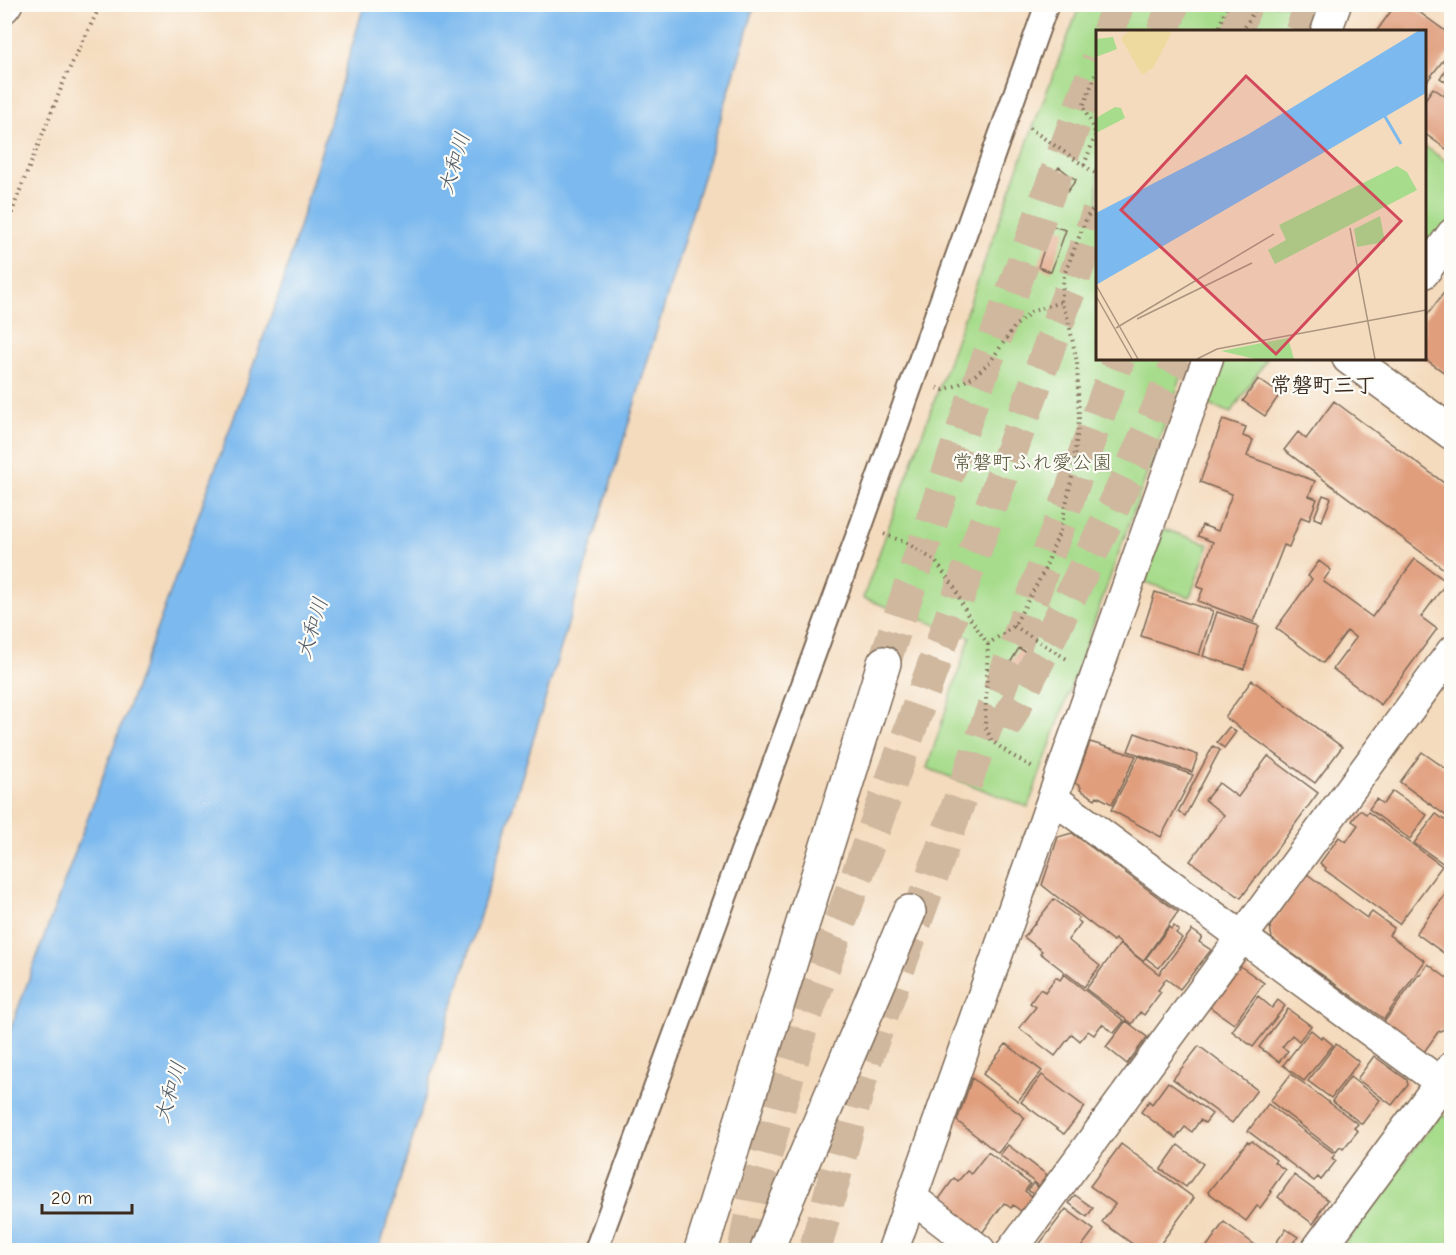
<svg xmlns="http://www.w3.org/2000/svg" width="1456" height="1255" font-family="'Comic Neue','Klee One',sans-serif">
	<rect width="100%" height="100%" fill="#fdfcf7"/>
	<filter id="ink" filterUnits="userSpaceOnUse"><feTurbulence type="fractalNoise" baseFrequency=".0167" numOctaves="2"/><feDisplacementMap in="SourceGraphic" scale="12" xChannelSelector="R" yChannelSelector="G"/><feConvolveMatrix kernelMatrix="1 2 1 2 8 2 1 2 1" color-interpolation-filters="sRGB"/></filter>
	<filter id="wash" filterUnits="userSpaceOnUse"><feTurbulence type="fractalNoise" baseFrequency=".008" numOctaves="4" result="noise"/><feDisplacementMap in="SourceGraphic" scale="24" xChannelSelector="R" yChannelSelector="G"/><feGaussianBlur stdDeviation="1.35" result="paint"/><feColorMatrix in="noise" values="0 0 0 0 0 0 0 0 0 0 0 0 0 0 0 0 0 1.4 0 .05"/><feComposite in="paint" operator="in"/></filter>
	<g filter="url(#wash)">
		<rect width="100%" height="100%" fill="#f4dbbe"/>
		<path fill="#a7dc8c" stroke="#718355" stroke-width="1.5" d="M1080,5h232l-9,26 -205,1v326l90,1 -160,448 -101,-39 43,-131 -107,-39 169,-468z
			M1424,146l28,19 -1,55 -27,39z
			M1224,359h43l-36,54 -24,-9z
			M1163,529l46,15 -19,53 -45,-15z
			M1451,1115v135h-111l98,-134z"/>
		<path fill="#7bb9ee" stroke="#5b7286" stroke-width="1.5" d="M364,5h391l-376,1245h-374v-206l276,-755z"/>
		<g id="blocks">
			<path fill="#e09e7d" d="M1396,4h12l44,32v13l-28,36v-53h-48z
				M1452,62v24l-12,-8z
				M1433,88l19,13v52l-28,-20v-32z
				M1059,167l17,13 -9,12 -17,-13z
				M1052,226l14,4 -15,42 -13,-5z
				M1449,286l3,2v90l-28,-20v-39z
				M1258,379l22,15 -15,22 -22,-15z
				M1334,401l118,88v86l-168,-125 14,-18 8,7z
				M1223,419l23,8 -3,9 10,4 -6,16 68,25 -6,15 8,3 -8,21 -8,-3 -12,30 -5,-2 -30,77 -56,-21 5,-12 -6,-2 16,-45 -15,-6 4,-11 16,6 14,-37 -32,-12z
				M1323,495l8,3 -9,23 -8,-3z
				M1415,559l32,23 -26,35 16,12 -56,76 -48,-36 23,-31 -9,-7 -24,32 -47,-35 36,-49 -4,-3 11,-15 12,9 -8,11 49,36z
				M1155,592l58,19 -14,44 -58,-19z
				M1217,612l42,14 -15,43 -41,-13z
				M1019,648l12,7 -22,38 -13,-7z
				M1252,680l90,67 -27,36 -90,-66z
				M1229,727l7,5 -12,16 -7,-6z
				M1135,733l63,22 -6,17 -64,-21z
				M1090,742l46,14 -24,48 -15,-8 -2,3 -15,-9 1,-3 -6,-4z
				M1213,746l7,4 -35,66 -7,-4z
				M1422,752l30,21v47l-52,-38z
				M1139,756l54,19 -32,62 -50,-27z
				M1268,756l50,37 -77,105 -51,-37 34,-46 -19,-15 14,-17 19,14z
				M1393,791l34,24 -17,24 -41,-30 7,-10 7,5z
				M1360,810l6,4 2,-2 74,54 -43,58 -74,-54 1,-2 -6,-5 19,-26 7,5 12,-17 -6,-4z
				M1436,814l16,11v29l-8,10 -30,-21z
				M1072,833l106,79 -35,49 -28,-22 -2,2 -71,-56 16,-48z
				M1307,874l60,44 5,-6 22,16 -5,7 36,26 -41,58 -112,-80 -2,-13z
				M1452,886v73l-36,-26z
				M1054,899l25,19 -2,2 4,3 -13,17 32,26 -16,21 -44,-34 2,-2 -18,-14z
				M1174,926l5,4 -3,3 6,5 -23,30 -13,-10 23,-31 2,2z
				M1192,930l10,7 -3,5 12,8 -31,39 -14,-10 -8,11 3,2 -17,23 -4,-3 -8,12 -46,-35 34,-45 39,30z
				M1428,964l24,18v46l-3,4 -5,-3 -6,3 -14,20 -40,-30 35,-48 1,1z
				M1240,966l24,17 -30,41 -24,-17z
				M1064,974l60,47 -10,12 -12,-9 -8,11 -6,-4 -8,10 -8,-7 -17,22 -36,-28 17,-21 -6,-4 10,-14 5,3 11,-15 4,3z
				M1258,996l14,12 6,-8 7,6 -32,41 -21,-16z
				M1288,1009l23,17 -12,15 -7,-6 -10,12 6,4 -9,11 -20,-15z
				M1126,1021l21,16 -20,27 -21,-17z
				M1311,1030l10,8 1,-2 11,9 -29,36 -21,-16z
				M1006,1044l36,27 -24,30 -35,-27z
				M1336,1044l23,18 -28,36 -23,-17z
				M1199,1046l58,44 -25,33 -59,-44z
				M1374,1056l33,24 1,5 -16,20 -35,-26z
				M1291,1074l67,50 -4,4 4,3 -15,18 -3,-2 -4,5 -66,-51z
				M1042,1075l43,32 -21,27 -43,-32z
				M1350,1077l30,23 -18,24 -30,-23z
				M972,1078l53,40 -27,35 -41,-32z
				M1168,1082l44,32 -7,9 -5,-3 -8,12 -7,-5 -9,11 -35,-26 8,-11 3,3z
				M1268,1104l67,50 -3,4 4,3 -15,19 -3,-3 -4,4 -66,-50z
				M1252,1141l24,19 -2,2 11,8 -15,21 2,1 -12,16 -3,-2 -11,15 -38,-29 39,-50 3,1z
				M1121,1144l73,54 -38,52h-15l-39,-28 13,-18 -25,-18z
				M1008,1145l39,30 -8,11 -39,-31z
				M1178,1145l25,19 -17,23 -25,-18z
				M988,1152l42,32 -5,7 8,6 -12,14 -8,-6 -2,3 -7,-5 -22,30 -27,-18 1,-2 -17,-14 15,-21 4,3 9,-10 4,3z
				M1294,1175l34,25 -9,13 1,1 -7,10 -35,-27z
				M1033,1183l5,4 -5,7 -5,-4z
				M1075,1195l18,13 -6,9 -18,-14z
				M1066,1209l28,21 -15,20h-44z
				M1224,1222l38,28h-55l-2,-1z
				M1286,1229l12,8 -11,13h-3l-9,-6z"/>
		</g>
	</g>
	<g filter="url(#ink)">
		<use href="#blocks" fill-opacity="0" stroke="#7c6856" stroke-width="1.5"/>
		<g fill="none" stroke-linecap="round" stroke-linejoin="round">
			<path stroke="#cfb89e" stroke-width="33" stroke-dasharray="33 16" stroke-linecap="butt" d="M1108,32l10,-28
				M1163,32l10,-28
				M1236,32l10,-28
				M1301,32l10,-28
				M884,663l93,-276 121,-327
				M1004,728c62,-121 123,-243 175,-370
				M744,1250l9,-49 48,-171 297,-818
				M815,1250l52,-193 252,-699"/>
			<g stroke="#7c6856" stroke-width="26">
				<path id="pedestrian" d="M596,1250l265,-724 186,-522"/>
			</g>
			<g stroke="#7c6856" stroke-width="33">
				<path id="minor" d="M4,8l3,-4
					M1326,32l10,-28
					M1424,273l28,-39
					M1054,799l398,292
					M912,1198l68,52
					M893,1250l315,-892
					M1012,1250l440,-599"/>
			</g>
			<g stroke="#7c6856" stroke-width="36">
				<path id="tertiary" d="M1349,358l103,75
					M1318,1250l134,-181"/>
			</g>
			<g stroke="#7c6856" stroke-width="36">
				<path id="motorway" d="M701,1250l183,-587
					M767,1250l15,-39 127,-299"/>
			</g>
			<path stroke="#7c6856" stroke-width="4" stroke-dasharray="1.5 4.5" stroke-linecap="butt" d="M1218,32l9,-28
				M1242,32l16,-28
				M1029,128l69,47
				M1084,165l12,-31 -13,-27 15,-39
				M4,236l14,-41 48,-119 35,-72
				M937,388l6,2 15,-5 16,-9 16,-14 25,-36 16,-14 30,-10
				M884,534l25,10 26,17 18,24 14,29 21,30 26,-18 30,-55 17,-43 11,-52 7,-56 -2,-58 -9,-43 -7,-17 3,-27 23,-58 11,-15
				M1014,626l56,35
				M988,644l-3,82 7,15 19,14 22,12"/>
			<use href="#pedestrian" stroke="#fff" stroke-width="22"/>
			<use href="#minor" stroke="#fff" stroke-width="30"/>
			<use href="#tertiary" stroke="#fff" stroke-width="33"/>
			<use href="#motorway" stroke="#fff" stroke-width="33"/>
		</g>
	</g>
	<g text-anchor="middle" stroke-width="4.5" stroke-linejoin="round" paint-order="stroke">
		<g font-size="20" fill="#56563a" stroke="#fdfcf7">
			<text x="1032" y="469">常磐町ふれ愛公園</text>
		</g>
		<g font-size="21" font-style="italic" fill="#515c67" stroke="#fdfcf7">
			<text transform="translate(454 163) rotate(-73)" y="7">大和川</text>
			<text transform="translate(312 628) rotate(-73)" y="7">大和川</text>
			<text transform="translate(170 1092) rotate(-73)" y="7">大和川</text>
		</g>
		<g font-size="21" font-weight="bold" fill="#3b2a1e" stroke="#fdfcf7">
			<text x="1323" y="392">常磐町三丁</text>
		</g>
	</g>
	<g transform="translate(1096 30)">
		<rect width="330" height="330" fill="#f4dbbe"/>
		<path d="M17,7l4,12 -21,8v-18zM19,77l6,1 4,10 -29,15v-15zM301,136l10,6 10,18 -142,74 -7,-14 18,-10 -7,-15zM284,186l5,26 -28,5 -3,-18zM192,308l6,21h-39l-34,-8z" fill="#a7dc8c"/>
		<path d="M33,1h41l1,3 -18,34 -11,7 -21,-37z" fill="#eeda9e"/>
		<path d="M322,1h8v62l-330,192v-72l151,-78z" fill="#7bb9ee"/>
		<path fill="none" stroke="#7bb9ee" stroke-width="3" d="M284,78l21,36"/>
		<path fill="none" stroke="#aa947e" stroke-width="1.5" d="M254,198l25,131M0,255l42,74M0,266l36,63M41,289l115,-56M20,298l158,-94M101,329l20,-10 209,-39"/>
		<path fill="#d1495b" fill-opacity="0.15" stroke="#d1495b" stroke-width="3" d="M150,46l155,145 -125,133 -155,-144z"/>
		<rect width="330" height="330" fill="none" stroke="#3b2a1e" stroke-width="3"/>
	</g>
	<rect width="1456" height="1255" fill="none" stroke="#fdfcf7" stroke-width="24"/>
	<path d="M42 1204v9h90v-9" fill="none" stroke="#3b2a1e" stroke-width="3"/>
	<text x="51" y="1204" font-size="18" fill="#3b2a1e" stroke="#fdfcf7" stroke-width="4.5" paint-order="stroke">20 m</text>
</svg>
